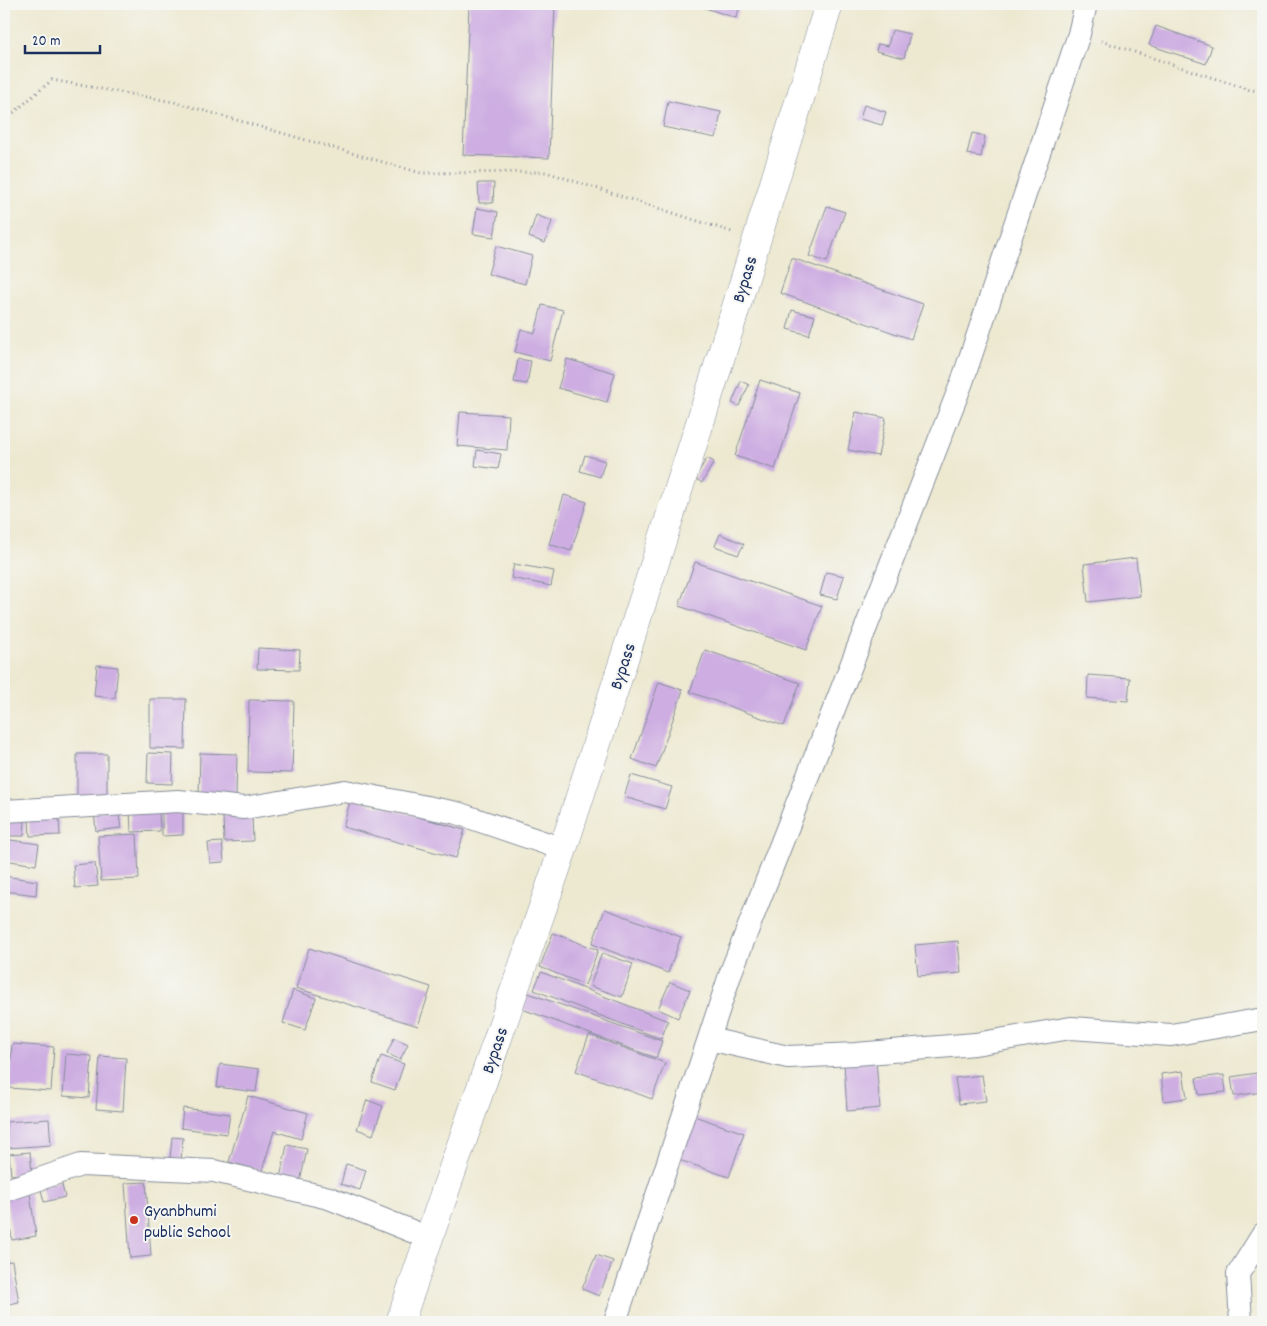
<svg xmlns="http://www.w3.org/2000/svg" width="1267" height="1326" font-family="Dekko,sans-serif">
	<rect width="100%" height="100%" fill="#f6f6f2"/>
	<filter id="ink" filterUnits="userSpaceOnUse"><feTurbulence type="fractalNoise" baseFrequency=".02" numOctaves="2"/><feDisplacementMap in="SourceGraphic" scale="10" xChannelSelector="R" yChannelSelector="G"/><feConvolveMatrix kernelMatrix="1 2 1 2 8 2 1 2 1" color-interpolation-filters="sRGB"/></filter>
	<filter id="wash" filterUnits="userSpaceOnUse"><feTurbulence type="fractalNoise" baseFrequency=".0096" numOctaves="4" result="noise"/><feDisplacementMap in="SourceGraphic" scale="20" xChannelSelector="R" yChannelSelector="G"/><feGaussianBlur stdDeviation="1.12" result="paint"/><feColorMatrix in="noise" values="0 0 0 0 0 0 0 0 0 0 0 0 0 0 0 0 0 1.4 0 .05"/><feComposite in="paint" operator="in"/></filter>
	<g filter="url(#wash)">
		<rect width="100%" height="100%" fill="#ede9d1"/>
		<g id="blocks">
			<path fill="#ceaee2" d="M469,4h86l-6,154 -86,-3z
				M693,4h48l-5,14z
				M1156,26l56,20 -6,18 -57,-19z
				M892,30l18,4 -6,24 -28,-7 2,-7 10,2z
				M668,101l53,11 -5,26 -53,-11z
				M864,105l22,7 -4,13 -22,-6z
				M972,133l13,3 -4,21 -14,-3z
				M478,183h16l-1,20h-14z
				M827,206l18,6 -18,50 -18,-6z
				M477,208l21,4 -4,25 -21,-3z
				M536,215l16,6 -7,22 -16,-6z
				M496,246l36,10 -7,28 -37,-10z
				M792,258l131,46 -12,35 -131,-46z
				M542,305l21,5 -13,51 -35,-9 6,-23 14,4z
				M792,310l23,6 -6,19 -22,-6z
				M518,359l13,2 -4,23 -13,-2z
				M567,359l48,14 -8,29 -49,-14z
				M760,380l40,13 -25,76 -40,-13z
				M741,381l8,4 -10,21 -7,-3z
				M460,412l49,3 -2,35 -50,-4z
				M856,412l30,6 -8,38 -30,-6z
				M477,450l24,4 -3,15 -23,-3z
				M585,455l20,6 -5,16 -20,-6z
				M707,458l7,4 -12,21 -7,-5z
				M564,495l23,7 -16,49 -22,-7z
				M720,534l24,10 -6,11 -23,-9z
				M1136,558l4,38 -52,6 -4,-38z
				M695,562l127,44 -16,44 -127,-44z
				M514,564l40,7 -3,15 -40,-8z
				M826,572l18,4 -7,23 -17,-4z
				M258,648l42,2 -1,20 -42,-1z
				M705,650l95,33 -16,43 -94,-34z
				M97,665l21,2 -3,31 -21,-2z
				M1088,675l42,3 -2,23 -41,-3z
				M659,682l24,8 -27,78 -24,-9z
				M150,699h36l-1,50 -35,-1z
				M249,700l45,1 -2,72 -44,-1z
				M148,753l25,1 -1,30 -25,-1z
				M200,753l37,1 -1,44 -37,-2z
				M77,754h30v47h-30z
				M631,775l41,12 -7,22 -41,-12z
				M351,798l114,32 -9,28 -113,-31z
				M162,804h21v31l-21,1z
				M118,809l3,19 -25,3 -2,-19z
				M130,809h29l1,22 -29,1z
				M252,815l1,26 -29,1 -1,-26z
				M4,819h21l-1,17h-20z
				M59,819l1,16 -30,1 -1,-16z
				M137,834l2,45 -38,2 -3,-45z
				M4,839l35,5 -3,21 -32,-5z
				M222,842l2,20 -14,1 -2,-20z
				M95,863l3,23 -23,2 -2,-23z
				M4,876l33,5 -1,14 -32,-4z
				M605,909l76,28 -13,36 -76,-29z
				M553,933l45,17 -13,35 -45,-18z
				M958,941l3,32 -43,3 -3,-31z
				M309,948l122,39 -13,39 -122,-38z
				M602,953l31,11 -11,33 -32,-11z
				M541,972l127,49 -7,18 -127,-49z
				M670,982l20,8 -12,28 -20,-9z
				M293,990l23,8 -11,32 -22,-7z
				M528,993l134,48 -6,17 -134,-49z
				M589,1035l76,28 -13,36 -76,-28z
				M394,1038l14,6 -8,16 -13,-7z
				M12,1044l42,3 -3,44 -42,-3z
				M66,1054l26,2 -3,42 -26,-2z
				M100,1056l26,2 -3,53 -27,-2z
				M381,1056l23,8 -9,26 -23,-8z
				M876,1061l4,47 -33,3 -3,-48z
				M220,1064l39,5 -3,23 -39,-5z
				M1183,1071l4,27 -23,3 -3,-27z
				M1263,1072v20l-29,4 -3,-19z
				M982,1075l4,26 -27,3 -4,-26z
				M1224,1075l2,17 -27,3 -3,-17z
				M248,1096l60,17 -7,26 -27,-8 -12,40 -33,-9z
				M367,1100l16,6 -10,29 -16,-6z
				M183,1108l47,6 -3,20 -46,-6z
				M694,1116l50,17 -15,44 -50,-17z
				M49,1119l2,26 -43,3 -2,-26z
				M172,1137l11,1 -2,22 -11,-1z
				M287,1145l20,4 -7,33 -20,-4z
				M30,1152l2,21 -21,2 -2,-21z
				M346,1164l20,6 -6,20 -19,-6z
				M61,1181l4,16 -21,5 -4,-16z
				M146,1182l5,74 -21,2 -5,-75z
				M30,1193l6,43 -24,4 -6,-44z
				M596,1255l17,6 -14,35 -17,-7z
				M12,1261l7,41 -15,3v-43z"/>
		</g>
	</g>
	<g filter="url(#ink)">
		<use href="#blocks" fill-opacity="0" stroke="#848c98" stroke-width="1"/>
		<g fill="none" stroke-linecap="round" stroke-linejoin="round">
			<g stroke="#848c98" stroke-width="24">
				<path id="minor" d="M4,811l174,-10 66,7 101,-17 112,22 106,36
					M709,1039l79,18 68,-3 119,-10 96,-16 100,7 92,-16
					M4,1191l77,-26 133,6 115,27 100,40
					M615,1322l116,-350 231,-590 117,-348 7,-30
					M1241,1322l-3,-48 25,-40"/>
			</g>
			<g stroke="#848c98" stroke-width="29">
				<path id="primary" d="M400,1322l163,-473 151,-470 115,-375"/>
			</g>
			<path stroke="#848c98" stroke-width="3" stroke-dasharray="1 4" stroke-linecap="butt" d="M1101,41l149,49 13,1
				M4,113l8,1 40,-34 122,22 247,71 125,-1 186,60"/>
			<use href="#minor" stroke="#fff" stroke-width="22"/>
			<use href="#primary" stroke="#fff" stroke-width="28"/>
		</g>
	</g>
	<circle fill="#c8321e" stroke="#f6f6f2" stroke-width="2" cx="134" cy="1220" r="5"/>
	<g text-anchor="middle" stroke-width="4" stroke-linejoin="round" paint-order="stroke">
		<g font-size="18" fill="#1b2f5e" stroke="#f6f6f2">
			<text transform="translate(744 279) rotate(-73)" y="6">Bypass</text>
			<text transform="translate(622 666) rotate(-72)" y="6">Bypass</text>
			<text transform="translate(494 1050) rotate(-71)" y="6">Bypass</text>
		</g>
		<g font-size="18" fill="#1b2f5e" stroke="#f6f6f2" text-anchor="start">
			<text x="144" y="1216">Gyanbhumi<tspan x="144" dy="21">public School</tspan></text>
		</g>
	</g>
	<rect width="1267" height="1326" fill="none" stroke="#f6f6f2" stroke-width="20"/>
	<path d="M25 45v8h75v-8" fill="none" stroke="#1b2f5e" stroke-width="2.5"/>
	<text x="32" y="45" font-size="15" fill="#1b2f5e" stroke="#f6f6f2" stroke-width="4" paint-order="stroke">20 m</text>
</svg>
